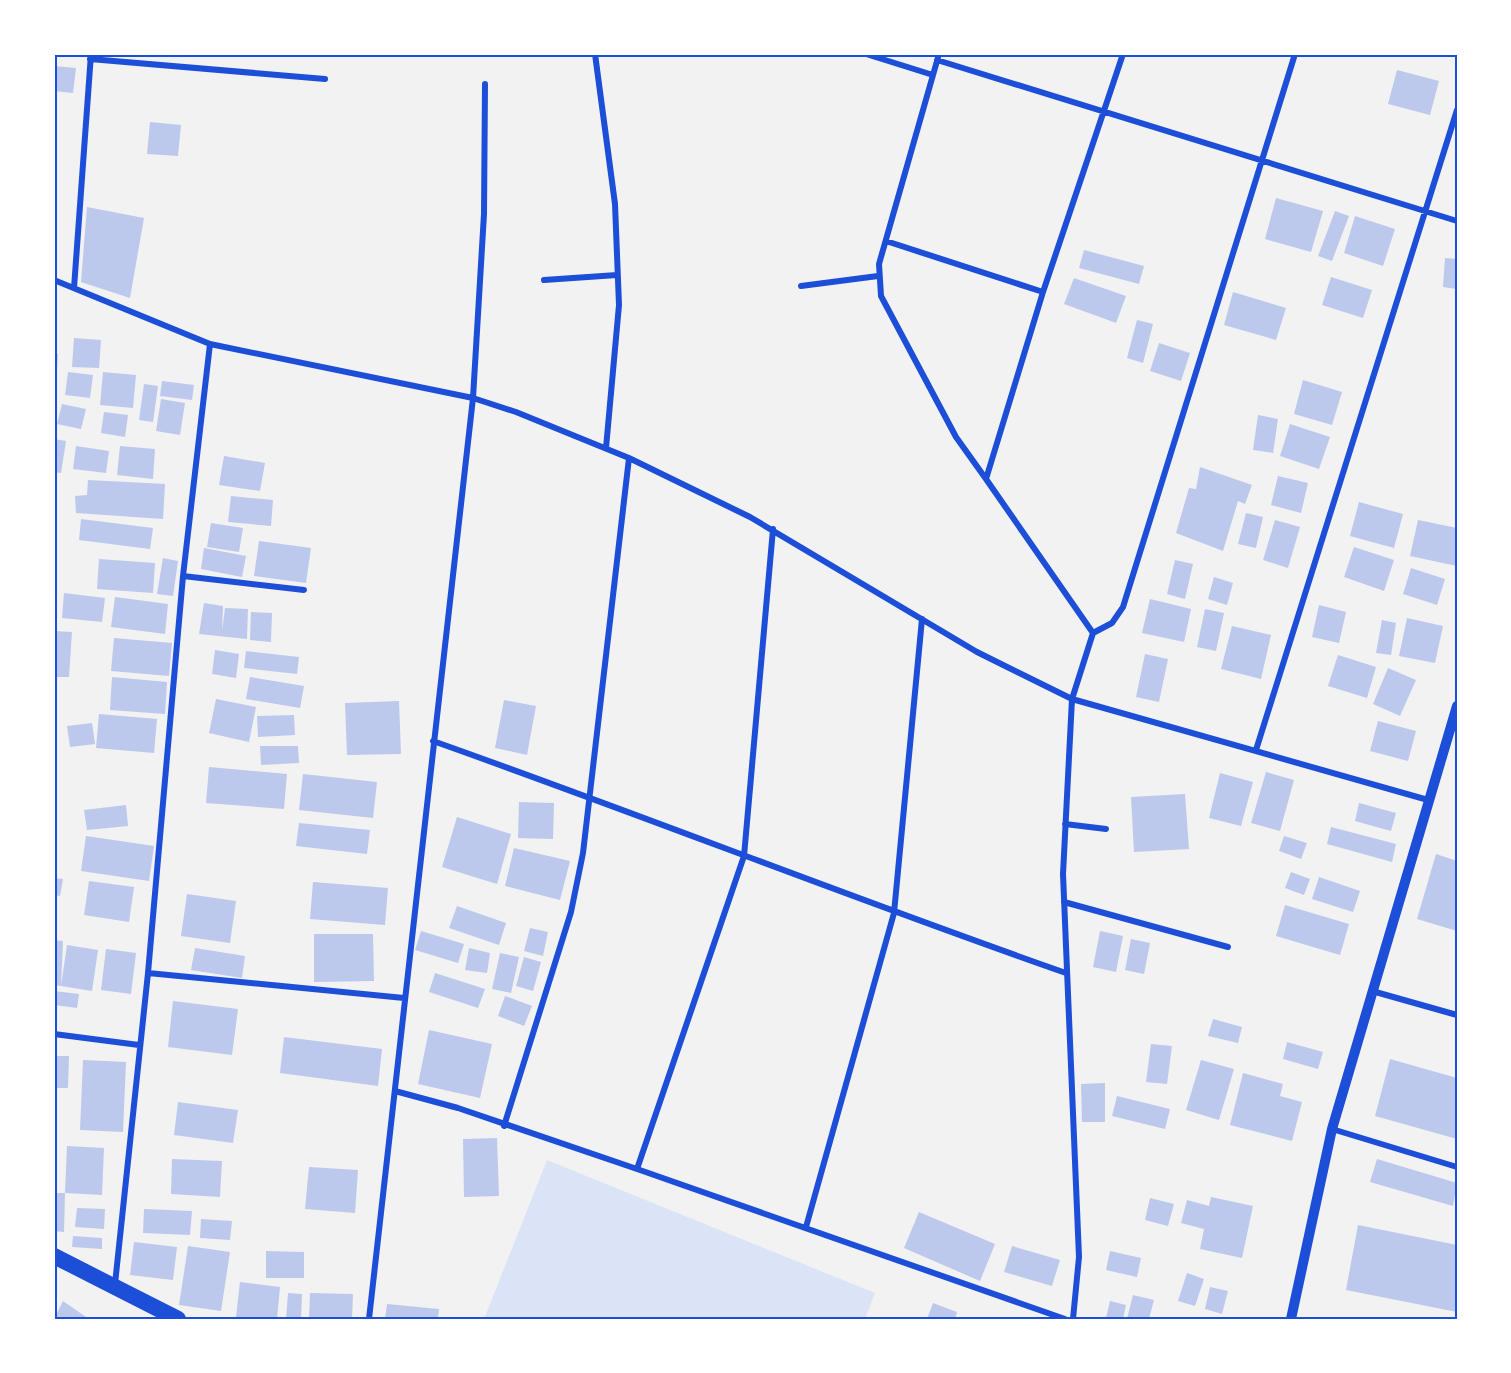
<svg xmlns="http://www.w3.org/2000/svg" width="1511" height="1373" font-family="'Public Sans',sans-serif">
	<rect width="100%" height="100%" fill="#f2f2f2"/>
	<path fill="#dbe4f7" d="M547,1160l328,133 -10,26h-381z"/>
	<path fill="#bdc9ec" d="M54,66l22,2 -3,25 -19,-2z
		M1397,70l42,11 -9,34 -42,-11z
		M150,122l31,3 -3,31 -31,-2z
		M1276,198l47,13 -12,41 -46,-13z
		M87,207l57,11 -14,80 -49,-16z
		M1335,211l14,5 -17,45 -14,-5z
		M1355,216l40,13 -12,37 -39,-13z
		M1084,250l60,16 -5,18 -60,-16z
		M1445,258l12,1v30l-14,-2z
		M1331,277l41,13 -9,28 -41,-13z
		M1074,278l52,18 -10,27 -52,-19z
		M1233,292l53,16 -10,32 -52,-15z
		M1137,320l16,4 -10,39 -16,-5z
		M74,338l27,2 -2,28 -27,-1z
		M1159,343l31,10 -9,28 -31,-10z
		M54,354h4l-2,31 -2,-1z
		M68,372l25,3 -3,23 -25,-3z
		M103,372l33,3 -3,33 -33,-3z
		M1303,380l39,12 -10,33 -38,-11z
		M162,381l32,4 -2,15 -32,-4z
		M144,384l14,2 -5,36 -14,-2z
		M161,399l24,4 -5,32 -24,-4z
		M62,404l24,5 -5,20 -24,-5z
		M104,412l24,3 -3,22 -24,-4z
		M1258,415l20,4 -5,34 -20,-3z
		M1290,424l40,13 -11,32 -39,-13z
		M54,439l12,2 -5,32 -7,-1z
		M76,446l33,5 -3,22 -33,-4z
		M120,446l35,3 -2,30 -36,-4z
		M224,456l41,7 -5,28 -41,-6z
		M1200,467l52,18 -7,19 -7,-3 -15,50 -47,-18 13,-45 7,1z
		M1278,476l30,7 -7,30 -30,-8z
		M88,480l77,4 -2,35 -87,-6 -1,-17 12,-1z
		M231,496l42,4 -2,26 -43,-4z
		M1359,502l44,12 -9,34 -44,-12z
		M1246,513l17,4 -7,31 -18,-4z
		M81,519l72,9 -3,21 -71,-9z
		M1275,520l25,7 -12,41 -25,-8z
		M1418,520l39,8v38l-47,-10z
		M211,523l32,5 -4,24 -32,-5z
		M259,541l52,7 -5,35 -52,-7z
		M1354,547l40,13 -10,31 -40,-14z
		M204,548l42,8 -4,21 -41,-8z
		M163,558l15,3 -5,35 -16,-2z
		M99,559l56,4 -2,30 -56,-4z
		M1175,560l18,4 -8,35 -18,-5z
		M1411,568l34,11 -8,26 -34,-11z
		M1214,577l19,6 -6,22 -19,-6z
		M64,593l41,5 -3,24 -40,-4z
		M115,597l53,7 -3,30 -54,-7z
		M1150,599l41,10 -7,33 -42,-9z
		M204,603l19,3 -1,25 3,-23 23,1 -1,30 -48,-5z
		M1319,605l27,7 -7,31 -27,-6z
		M1205,609l19,4 -8,38 -19,-4z
		M251,612l21,1 -1,29 -21,-2z
		M1407,618l36,8 -8,37 -36,-7z
		M1382,620l14,3 -5,32 -15,-2z
		M1232,626l39,9 -10,44 -40,-10z
		M54,631l18,1 -3,45h-12l-1,15z
		M114,638l58,5 -3,33 -58,-5z
		M215,650l24,4 -3,24 -24,-4z
		M246,651l53,6 -2,17 -53,-6z
		M1145,654l23,5 -9,43 -23,-5z
		M1338,655l38,12 -9,31 -39,-12z
		M1388,668l28,12 -16,36 -27,-12z
		M112,677l55,5 -2,32 -55,-4z
		M250,677l54,9 -4,22 -54,-9z
		M216,699l40,8 -7,35 -40,-9z
		M504,700l32,6 -9,49 -32,-7z
		M399,701l2,53 -54,1 -2,-52z
		M99,714l58,5 -3,34 -58,-5z
		M294,715l1,20 -37,2 -1,-21z
		M1378,721l38,10 -8,30 -38,-10z
		M92,723l3,21 -25,3 -3,-21z
		M260,746h38l1,17 -38,2z
		M209,767l78,7 -3,35 -78,-6z
		M1266,772l28,8 -14,51 -29,-8z
		M1220,773l33,9 -12,44 -32,-8z
		M303,774l74,8 -4,36 -74,-8z
		M1185,794l4,55 -55,3 -3,-55z
		M519,802l35,1 -1,36 -35,-1z
		M1359,803l37,10 -5,18 -36,-10z
		M126,805l2,21 -41,4 -3,-20z
		M457,817l54,17 -14,50 -55,-17z
		M299,823l71,7 -3,24 -71,-8z
		M1331,827l65,17 -4,18 -65,-18z
		M86,836l68,10 -5,35 -68,-10z
		M1284,836l23,7 -6,16 -22,-8z
		M514,848l56,13 -10,39 -55,-14z
		M1436,854l21,7v70l-40,-12z
		M1291,872l19,7 -6,16 -19,-7z
		M1319,877l41,14 -7,21 -41,-13z
		M54,878l9,1 -3,17 -6,-1z
		M89,881l45,6 -5,35 -45,-7z
		M313,882l75,6 -3,37 -75,-6z
		M187,894l49,7 -6,42 -49,-7z
		M1285,905l64,19 -9,31 -64,-19z
		M457,906l49,17 -7,22 -50,-17z
		M530,928l18,4 -5,24 -19,-5z
		M421,931l43,13 -6,19 -43,-13z
		M1100,931l23,5 -7,36 -23,-5z
		M314,934h59l1,47 -60,1z
		M1131,939l19,4 -6,31 -19,-4z
		M54,940l9,1 -2,45 -7,-1z
		M67,945l31,5 -6,41 -31,-5z
		M195,948l50,8 -3,22 -51,-8z
		M469,948l21,5 -3,20 -22,-3z
		M106,949l30,4 -5,41 -30,-4z
		M500,953l19,4 -8,36 -19,-4z
		M524,957l17,5 -8,29 -17,-5z
		M435,973l50,16 -7,19 -49,-16z
		M54,991l25,3 -2,14 -23,-3z
		M505,996l27,10 -8,20 -26,-10z
		M173,1001l65,8 -6,46 -64,-8z
		M1213,1019l29,8 -4,16 -30,-7z
		M429,1030l63,14 -12,54 -62,-14z
		M284,1037l98,12 -4,37 -98,-13z
		M1287,1042l36,10 -5,17 -35,-10z
		M1151,1044l21,2 -5,38 -21,-2z
		M54,1056h15l-1,32h-14z
		M1390,1059l67,19v61l-82,-23z
		M83,1060l43,2 -3,70 -43,-2z
		M1201,1060l33,9 -15,51 -33,-10z
		M1243,1073l40,11 -3,12 22,6 -10,39 -62,-16z
		M1105,1083v39h-23l-1,-38z
		M1117,1096l53,13 -5,20 -53,-13z
		M178,1102l60,8 -5,33 -59,-8z
		M497,1138l2,58 -35,1 -1,-58z
		M67,1146l37,2 -2,47 -37,-2z
		M172,1159l50,2 -2,36 -49,-3z
		M1377,1159l80,24 -4,23 -83,-24z
		M309,1167l49,3 -3,43 -50,-4z
		M54,1193h11l-1,39 -10,-1z
		M1211,1197l42,9 -11,52 -42,-9 4,-20 -23,-6 6,-23 22,6z
		M1150,1198l24,6 -6,22 -23,-6z
		M77,1208l28,1 -1,20 -29,-2z
		M144,1209l48,2 -2,24 -47,-2z
		M919,1212l76,32 -15,37 -76,-33z
		M201,1219l31,2 -2,19 -30,-2z
		M1358,1225l99,20v67l-111,-22z
		M73,1236l29,2v11l-30,-2z
		M134,1242l43,5 -4,33 -43,-5z
		M188,1246l42,6 -9,59 -42,-6z
		M1012,1246l48,14 -8,26 -48,-14z
		M266,1251l38,1v26h-38z
		M1110,1251l31,7 -4,19 -31,-7z
		M1187,1273l17,6 -9,27 -17,-5z
		M240,1282l40,5 -3,32 -41,-2z
		M1210,1287l18,4 -6,23 -17,-5z
		M288,1293l14,1 -1,25h-15z
		M310,1293l43,1 -1,25h-43z
		M1133,1295l21,5 -5,19h-22z
		M63,1301l26,18h-35z
		M1110,1301l16,4 -3,14 -17,-1z
		M933,1303l24,9 -2,7h-28z
		M387,1304l52,5 -1,10h-53z"/>
	<g fill="none" stroke-linecap="round" stroke-linejoin="round">
		<path stroke="#1d4ed8" stroke-width="6" d="M595,54l20,150 4,101 -13,143
			M866,54l67,21
			M939,54l-60,210 2,32 75,141 30,42
			M90,59l235,20
			M937,60l520,161
			M886,241l157,51
			M54,280l156,64 263,54 43,14 113,46 121,59 227,135 95,47 356,101
			M544,280l73,-5
			M801,286l77,-10
			M74,288l17,-234
			M183,576l121,14
			M1093,633l-107,-154 57,-187 80,-238
			M1093,633l19,-10 11,-16 172,-553
			M433,741c212,75 421,158 633,232
			M1256,750l201,-640
			M1065,824l41,5
			M1064,902l164,45
			M148,973l256,25
			M1372,991l85,24
			M54,1034l85,11
			M395,1091l63,17 179,61 428,150
			M504,1126l67,-214 12,-59 46,-395
			M1332,1129l125,38
			M637,1169l107,-313 29,-327
			M806,1227l88,-314 28,-294
			M115,1284l33,-311 35,-397 27,-232
			M369,1319l104,-921 11,-184 1,-130
			M1073,1319l6,-62 -16,-383 9,-175 21,-66"/>
		<path stroke="#1d4ed8" stroke-width="10" d="M1291,1319l41,-190 125,-423"/>
		<path stroke="#1d4ed8" stroke-width="16" d="M54,1256l124,63"/>
	</g>
	<rect width="1511" height="1373" fill="none" stroke="#ffffff" stroke-width="111"/>
	<rect x="56" y="56" width="1400" height="1262" fill="none" stroke="#1d4ed8" stroke-width="2"/>
</svg>
